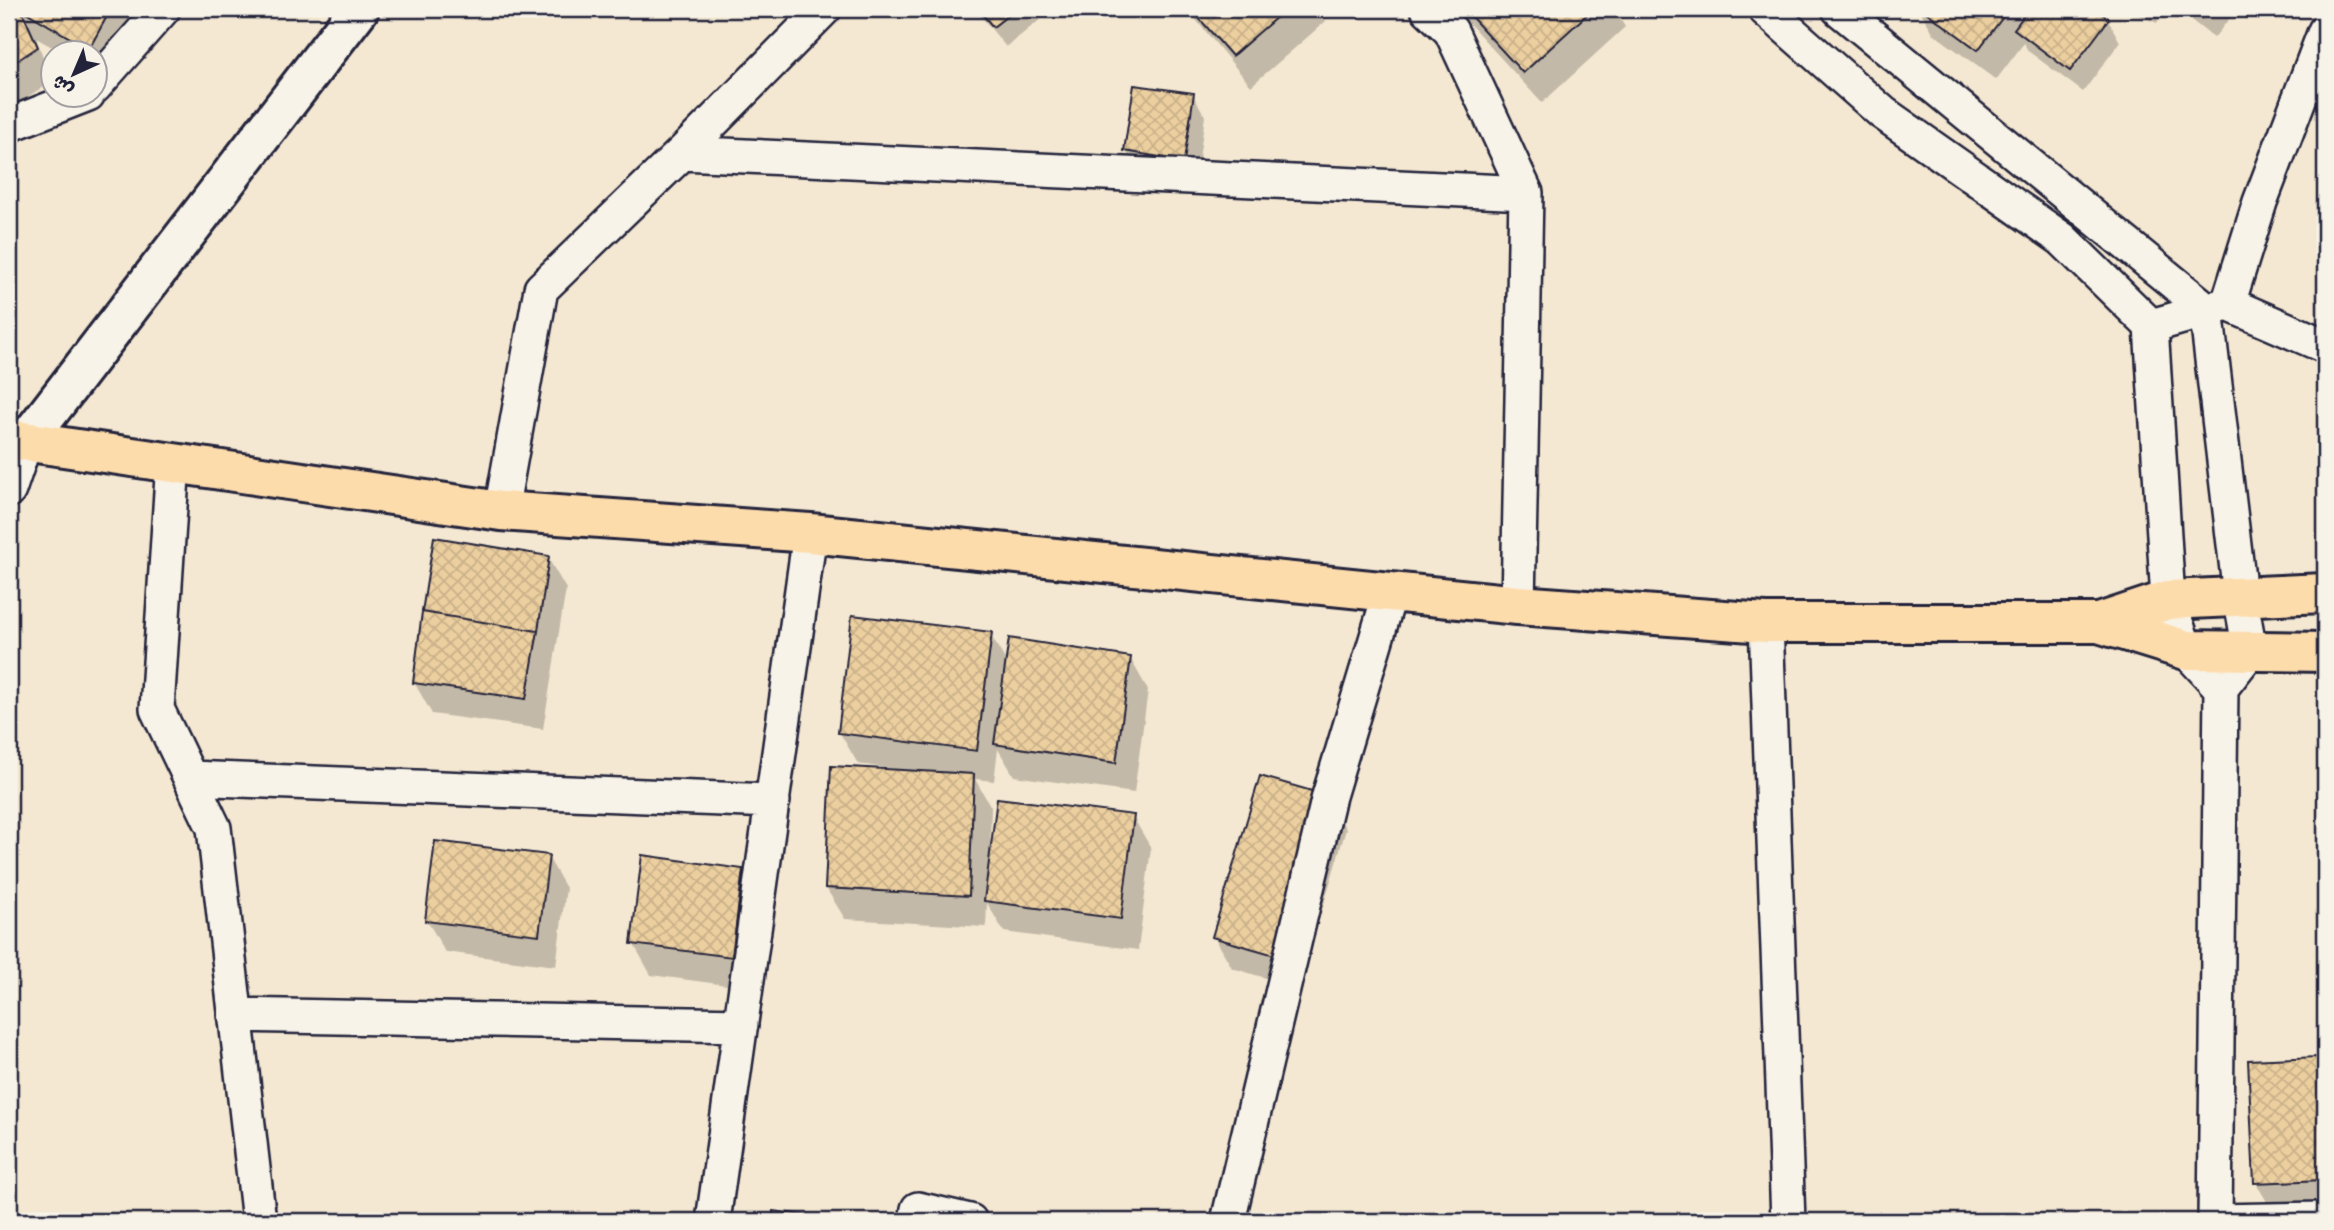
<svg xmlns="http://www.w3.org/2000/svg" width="2334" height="1230" font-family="Pangolin,'Playpen Sans Arabic',sans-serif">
	<defs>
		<pattern id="building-cross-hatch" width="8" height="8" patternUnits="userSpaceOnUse" patternTransform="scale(1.75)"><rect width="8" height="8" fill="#eccf9f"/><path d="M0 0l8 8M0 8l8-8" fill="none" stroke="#cab18a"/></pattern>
	</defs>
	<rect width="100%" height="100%" fill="#f4e8d2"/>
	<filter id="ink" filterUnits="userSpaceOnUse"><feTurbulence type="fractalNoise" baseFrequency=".0143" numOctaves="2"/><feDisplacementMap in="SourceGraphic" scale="14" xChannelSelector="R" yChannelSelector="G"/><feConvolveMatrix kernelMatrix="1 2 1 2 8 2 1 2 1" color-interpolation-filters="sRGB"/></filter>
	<g filter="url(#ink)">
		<path fill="#0003" d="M9,9h136l-51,63v-20h-33l-25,-14 16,43 -43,28z
			M975,9h76l1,1 -46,37z
			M1187,9h132l7,12 -75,65z
			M1456,9h158l11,18 -83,76z
			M1919,9h173l16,11 12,22 -37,50 -55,-41 -4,-8 -28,37 -62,-46z
			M2124,9h39l-6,14z
			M2177,9h60l-23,29z
			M1193,95l12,21 -9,65 -58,-9 -12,-21z
			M548,558l18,31 -23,140 -111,-15 -18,-32z
			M990,634l17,29 123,-5 18,32 -14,103 -120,-17 -16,-27 -4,32 -19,-2 16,28 -1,38 143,-28 18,31 -13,102 -134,-18 -17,-29 -1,24 -141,-8 -19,-31 69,-119 -37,-5 -18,-31z
			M1328,798l18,31 -47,159 -67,-20 -18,-32z
			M548,857l18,31 -10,78 -111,-14 -18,-32z
			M742,871l18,31 -11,86 -98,-13 -18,-32z
			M2317,1059l8,14v139l-51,2 -18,-31z"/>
		<path fill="url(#building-cross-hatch)" stroke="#22223b" stroke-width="2" d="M9,9h12l17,38 -29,19z
			M21,9h90l-22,40z
			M978,9h38l-23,18z
			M1191,9h95l-54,47z
			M1464,9h129l-70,64z
			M1922,9h87l-31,41z
			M2029,9h66l14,10 -39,52 -56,-42z
			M2190,9h18l-7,9z
			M1134,85l60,8 -10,68 -60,-10z
			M434,537l115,19 -11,75 -116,-19z
			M422,612l116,19 -12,68 -113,-16z
			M852,615l140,17 -15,119 -139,-18z
			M1009,638l122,19 -15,106 -122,-19z
			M831,766l143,8 -5,122 -144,-8z
			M1260,776l69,20 -47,161 -70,-20z
			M997,798l137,17 -13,104 -137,-18z
			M435,841l114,14 -10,80 -114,-14z
			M642,855l101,14 -11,88 -101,-13z
			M2318,1057l6,123 -70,3 -6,-123z
			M773,1211l77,10h-78z"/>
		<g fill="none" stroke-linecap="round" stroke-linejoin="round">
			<g stroke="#22223b" stroke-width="38">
				<path id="minor" d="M1428,9l23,22 75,162 -8,412
					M1765,9l118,104 179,126 89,87 17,274 18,50 35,38
					M1839,9l367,300 34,286 10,56 -29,37 -6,533
					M94,87l69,-78
					M9,125l79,-31
					M682,153l844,40
					M2228,304l32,-102 65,-171
					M2151,326l77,-22 97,42
					M173,461l-16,248 57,119 45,393
					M9,490l16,-47
					M501,511l40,-222 141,-136 142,-144
					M1766,623l22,598
					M190,778l583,23
					M235,1015l506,10
					M713,1221l97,-688
					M916,1221l2,-12 52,12
					M1228,1221l101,-425 61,-203
					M2215,1221l110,-2"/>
			</g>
			<g stroke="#22223b" stroke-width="44">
				<path id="secondary" d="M25,443l334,-434"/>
			</g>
			<g stroke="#22223b" stroke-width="44">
				<path id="primary" d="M9,439l492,72 309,22 708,72 248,18h333l87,27 139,2
					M2099,623l69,-23 157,-7"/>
			</g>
			<use href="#minor" stroke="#f7f3e8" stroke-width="33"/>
			<use href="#secondary" stroke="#f7f3e8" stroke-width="38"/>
			<use href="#primary" stroke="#fddcac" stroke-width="38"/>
		</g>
	</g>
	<rect width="2334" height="1230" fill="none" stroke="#f7f3e8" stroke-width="35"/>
	<rect x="18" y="18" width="2299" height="1195" fill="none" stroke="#22223b" stroke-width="2.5" filter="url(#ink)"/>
	<g transform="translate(74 74) rotate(224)"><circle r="33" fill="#f7f3e8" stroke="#a29fa3" stroke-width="2"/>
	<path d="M0-5L12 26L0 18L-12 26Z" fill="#22223b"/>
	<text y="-10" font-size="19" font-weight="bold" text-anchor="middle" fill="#22223b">ش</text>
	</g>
</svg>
